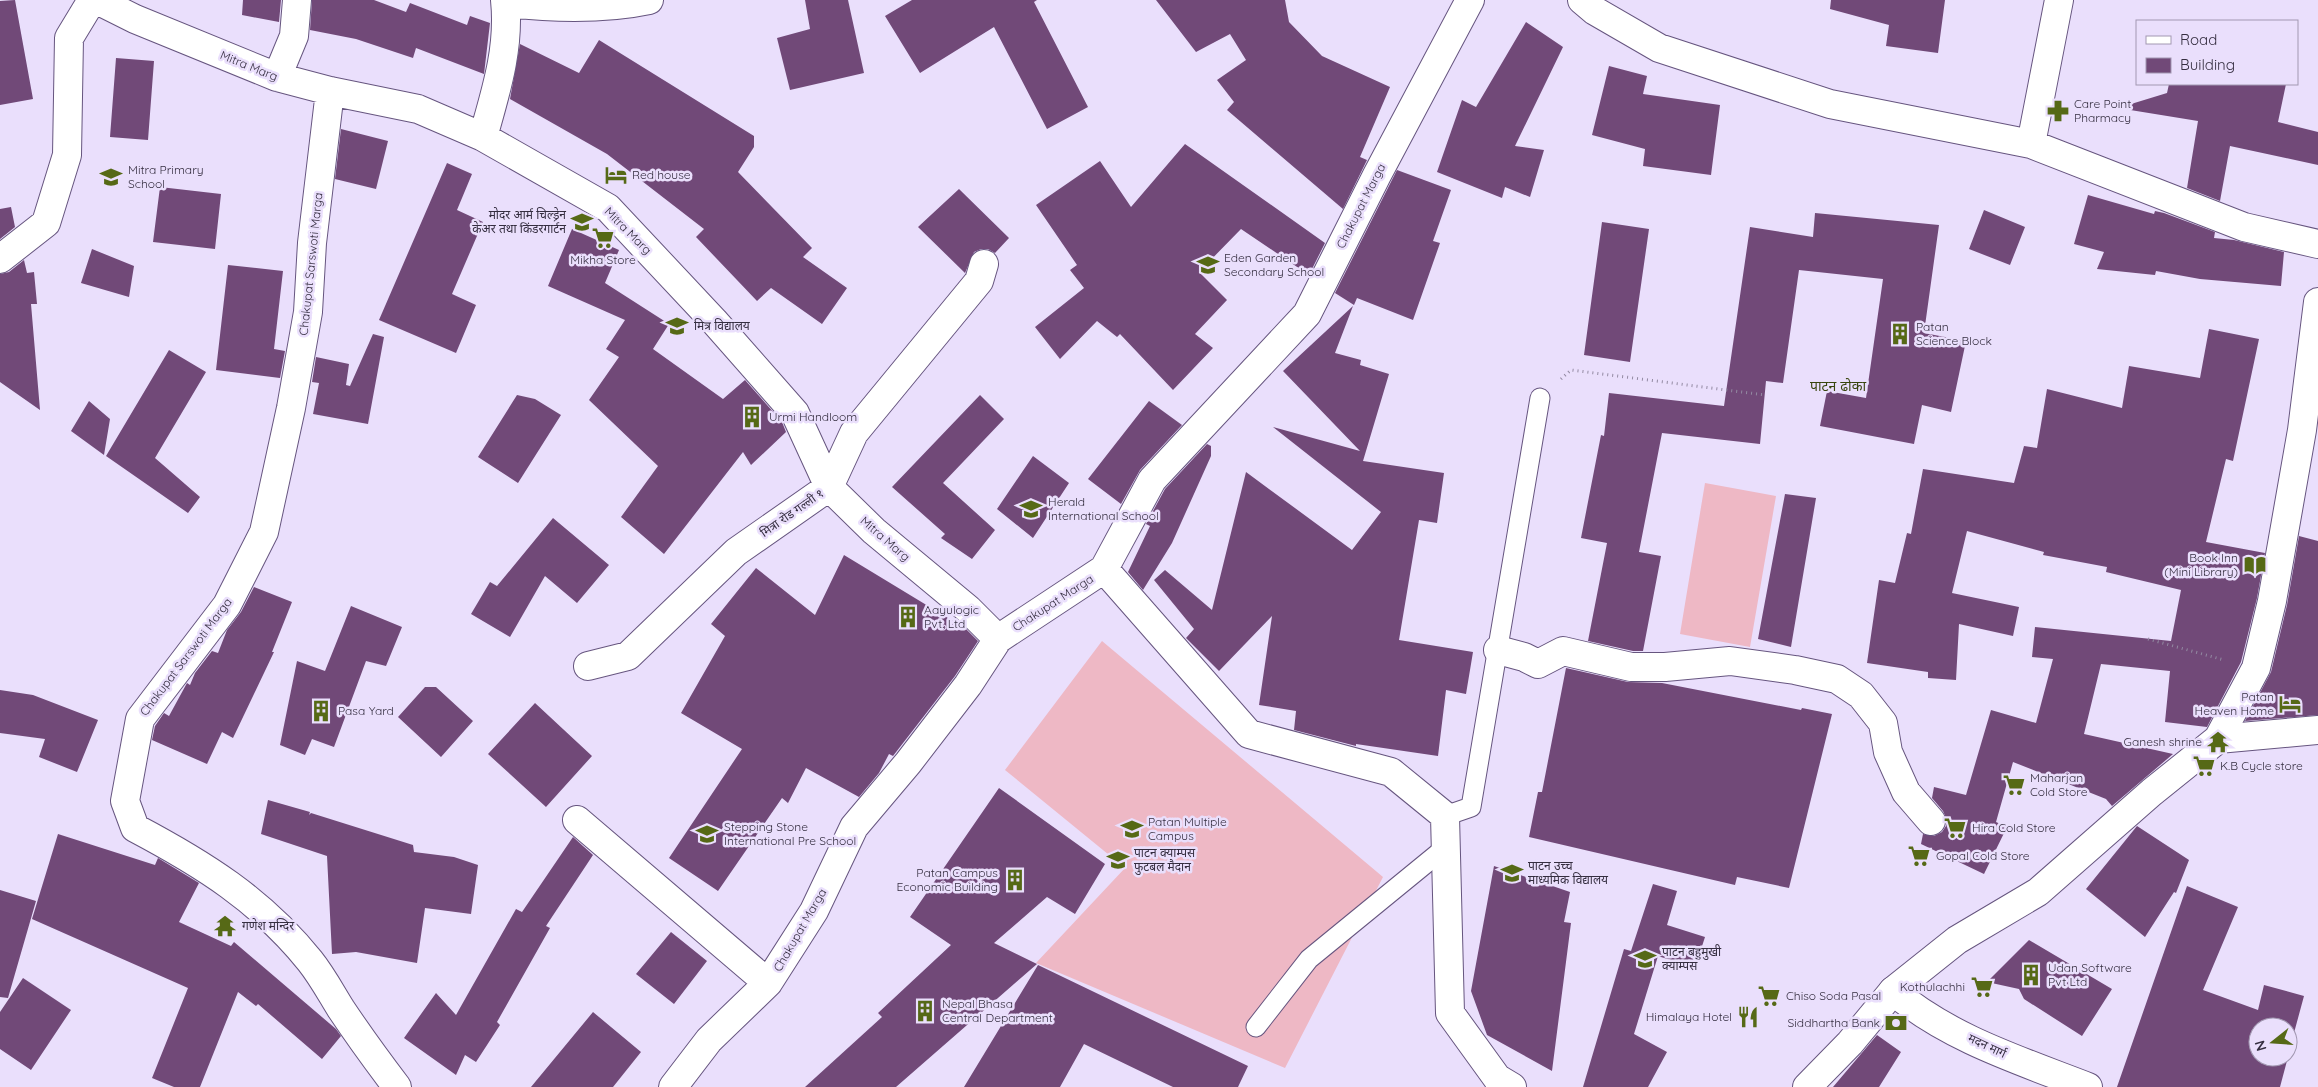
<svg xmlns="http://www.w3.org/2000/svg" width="2318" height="1087" font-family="Quicksand,'Noto Sans Devanagari',sans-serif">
	<rect width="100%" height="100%" fill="#eadffc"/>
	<path fill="#eeb8c5" d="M1705,483l71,13 -26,151 -70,-13z
		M1102,641l281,236 -98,191 -249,-105 89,-95 -120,-98z"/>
	<path fill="#714978" d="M15,0l18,99 -33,6v-104z
		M243,0h38l-2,22 -37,-7z
		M312,0h62l32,12 4,-9 57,22 3,-9 20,7 -6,51 -68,-26 -3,10 -57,-19 -46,-9z
		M805,0h43l16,73 -74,17 -13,-52 33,-9z
		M912,0h125l-3,2 54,105 -41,22 -53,-102 -74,46 -35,-57z
		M1156,0h129l4,22 33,34 68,31 -30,70 7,3 -24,49 -116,-99 7,-8 -17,-22 29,-20 -16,-26 -34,18z
		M1831,0h114l-7,53 -52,-7 3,-21 -59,-16z
		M1526,22l37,25 -48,99 29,4 -14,47 -25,-10 -3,11 -65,-26 25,-72 14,7z
		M599,40l155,96v11l-16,25 74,76 -9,9 44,31 -25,36 -51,-36 -14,13 -61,-64 8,-8 -97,-75 -97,-55 10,-55 59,29z
		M116,58l38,3 -6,79 -38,-3z
		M1609,66l38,10 -4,18 77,11 -9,70 -68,-9 2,-17 -53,-14z
		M2169,84h117l-8,38 40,10v33l-88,-19 -10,55 -33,-13 11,-67 -80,-13 49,-15z
		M341,129l47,12 -12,48 -41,-10z
		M1185,144l140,99 -16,32 -68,-46 -42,43 28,28 -32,34 18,14 -40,42 -53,-56 -3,3 -20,-16 -37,38 -25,-32 49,-39 -14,-18 7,-5 -41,-60 64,-44 31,46z
		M447,163l25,11 -15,36 26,12 -31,72 24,11 -20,48 -77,-33z
		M1397,170l54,20 -18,51 7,2 -27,77 -56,-22 -3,7 -19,-12z
		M160,187l61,7 -6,55 -62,-7z
		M959,189l50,49 -14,15 -7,-4h-7l-7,3 -9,21 -47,-46z
		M2088,195l66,19 1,-3 9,2 51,19 -1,6 20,2 50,12 -3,34 -81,-7 -44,-8 -1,4 -58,-6 7,-17 -30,-8z
		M11,207l4,20 -15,12v-30z
		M1984,210l41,17 -15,38 -41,-16z
		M1815,213l124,12 -15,108 42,8 -15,71 -29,-7 -8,39 -94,-18 7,-35 39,7 17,-119 -84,-9 -16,113 -17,-2 -6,63 -98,-11 -23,119 22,4 -18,95h-10l-45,-10 19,-98 -26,-5 20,-103 3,1 5,-43 115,13 26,-179 63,10z
		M1602,222l47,7 -19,133 -46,-7z
		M572,229l47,21 -14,33 64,41 -16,25 70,50 22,-19 37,42 4,10 -35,33 -8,-13 -79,102 -43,-37 37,-51 -69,-66 30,-43 -13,-8 19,-29 -77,-34z
		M92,249l42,17 -5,31 -48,-14z
		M24,260l3,13 7,-1 3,32h-6l9,106 -40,-28v-108l9,-2z
		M228,265l55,6 -9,78 11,2 -5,27 -64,-8z
		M1353,306l-18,47 26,7 -1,5 29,9 -26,87 81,12 -7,50 -18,-3 -20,120 74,12 -7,42 -20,-4 -8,66 -82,-12v2l-62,-16 2,-19 -37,-6 13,-89 -53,55 -33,-33 8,-9 -40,-49 11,-10 47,40 34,-138 106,78 29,-38 -108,-85 87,24 -77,-80z
		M2209,329l50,10 -26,122 -7,-2 -20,83 59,11 -8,45 -16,64 -34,65 -42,-5 5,-51 -69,-7 -17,70 89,20 -61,52 -6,-7 -93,-37 -17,60 11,5 -23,47 -63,-30 2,-10 11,2 8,-4 4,-6v-8l-3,-7 -11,-13 2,-11 32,8 25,-85 45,13 17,-64 -21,-2 3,-30 136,14 10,-51 -75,-18 1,-5 -64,-12 1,-3 -77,-21 -15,62 67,14 -6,29 -54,-12 -3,56 -28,-2v-6l-61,-9 12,-83 16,3 12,-50 4,1 12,-65 91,14 10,-37 13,2 10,-59 75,19 7,-42 71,12z
		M373,334l11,3 -16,87 -55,-10 6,-31 -7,-1 4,-25 33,7 -3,21 4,1z
		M169,350l37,22 -51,86 45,39 -12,16 -82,-57z
		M517,395l18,4 26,16 -43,68 -40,-26z
		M980,395l24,24 -61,64 52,47 -23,29 -31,-21 4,-4 -53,-47z
		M89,401l21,18 -6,36 -33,-24z
		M1149,401l33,24 -42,45 -19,34 -33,-25z
		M1207,444l4,2v10l-39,87 -29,47 -15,-18 22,-46 -4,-2 19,-35z
		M1033,456l36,27 -36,55 -36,-29z
		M1785,494l31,4 -25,149 -33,-8z
		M553,518l56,47 -32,38 -32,-27 -35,61 -39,-23 19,-32 7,4z
		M2299,536l19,5v174l-73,6 26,-49 16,-67z
		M844,555l122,74 12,12 -23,35 -62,80 -4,-2 -10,19 -20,24 -53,-29 -18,35 -6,-5 -64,93 -49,-33 73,-109 -61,-36 44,-77 -14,-12 45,-56 59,47z
		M254,587l38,15 -20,50h2l-41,86 -11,-6 -15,32 -55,-24 3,-14 9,-13 5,3 18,-33 3,2 5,-12 17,-22 6,2 9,-23 14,-18z
		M351,606l51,21 -16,39 -20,-5 -32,86 -22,-8 -7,16 -25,-10 17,-84 28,10z
		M1566,668l62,14 34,1 139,27 1,-2 30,6 -43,174 -52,-11 -2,8 -206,-48 9,-45h4z
		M425,687h11l37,34 -32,36 -43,-40z
		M0,690l33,5 65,25 -21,52 -38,-15 6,-18 -45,-6z
		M535,703l57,53 -46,51 -58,-53z
		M999,788l106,76 -30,50 -28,-17 -53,46 43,21 -141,123h-91l77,-70 -4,-4 73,-68 -41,-28z
		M268,800l42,12 -1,3 2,-2 102,32 1,7 40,5 24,8 -7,49 -46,-6 -8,55 -61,-11 -24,2 -5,-98 -66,-22z
		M2137,826l52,34 -13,33 -2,-1 -29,45 -59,-48z
		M58,834l97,31 3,-7 41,25 -20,39 52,24 3,-4 102,87 5,7 -19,23 -64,-55 -2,2 -18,-14 -38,95h-26l-22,-9 36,-90 -156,-69z
		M573,837l20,18 -47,71 4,2 -53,94 3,3 -24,37 -11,-7 -9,20 -52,-37 32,-45 20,22 60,-106 6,3z
		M1494,866l76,26 -6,30 7,1 -19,148 -65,-36 -16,-44z
		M1653,884l24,7 -10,34 38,12 -10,31 -37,-12 -24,78 33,18 -19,35h-65l41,-138 7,2z
		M2187,886l51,21 -35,83 55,20 6,-25 40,11 -16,59v-28h-30v30h30l-8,30h-163z
		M0,890l36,11 -28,97 -8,-1z
		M671,932l36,29 -33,43 -38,-30z
		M2029,940l83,49 -30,47 -58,-37 -5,-10 -32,-7z
		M1038,965l210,101 -10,21h-65l-89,-43 -24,43h-96z
		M23,978l48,32 -40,60 -31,-21v-37z
		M593,1012l48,40 -28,35h-82z
		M1877,1035l24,17 -22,35h-46z"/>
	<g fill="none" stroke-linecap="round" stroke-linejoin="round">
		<g stroke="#66557f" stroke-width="21">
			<path id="lane" d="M1445,816l26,-9 69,-409
				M1256,1027l53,-68 137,-112"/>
		</g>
		<g stroke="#66557f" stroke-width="30">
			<path id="street" d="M97,0l38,19 142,58 53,14 88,18 65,28 125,71 106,113 81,92 34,74 45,44 94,78 30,30
				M1582,0l13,11 64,37 171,56 201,40
				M2059,0l-28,144 213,83 74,17
				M506,3c47,5 96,7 143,-3
				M277,77l17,-41 3,-36
				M330,91l-18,152 -4,69 -17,96 -27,124 -37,73 -87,114 -15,82 10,27c68,36 126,72 175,133 12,15 21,32 31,48 18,27 37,53 56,78
				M483,137c13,-46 27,-89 22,-137
				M0,259l46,-36 21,-68 2,-117 23,-38
				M1104,569l145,165 142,38 54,44 5,197 47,65 15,9
				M1498,650l26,7 14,7 25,-13 68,16h34l65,-6 65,9 42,9 24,16 22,28 5,29 18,40 25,29
				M588,666l40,-10 108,-104 93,-65 25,-54 125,-152 5,-17
				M2218,739l100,-9
				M577,820l191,163
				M1893,991l64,-51 81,-48 114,-100 66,-53 38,-71 16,-67 30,-171 16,-128
				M673,1087l36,-47 59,-57 46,-72 40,-84 54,-64 60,-78 30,-46 106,-70 48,-89 155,-166 70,-139 93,-175"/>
		</g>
		<g stroke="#66557f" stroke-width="30">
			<path id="secondary" d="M1807,1087l43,-44 43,-52c55,47 128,70 195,96"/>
		</g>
		<path stroke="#938aa2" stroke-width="3" stroke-dasharray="1 4" stroke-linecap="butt" d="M1561,379l10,-9 194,25
			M2148,639l76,21"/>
		<use href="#lane" stroke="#fff" stroke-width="19"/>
		<use href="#street" stroke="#fff" stroke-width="28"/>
		<use href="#secondary" stroke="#fff" stroke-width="28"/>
	</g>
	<defs>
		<g id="pharmacy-bare" transform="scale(1.725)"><path d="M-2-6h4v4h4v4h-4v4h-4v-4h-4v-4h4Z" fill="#566916" stroke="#eadffc" stroke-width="2.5" paint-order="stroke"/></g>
		<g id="hotel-bare" transform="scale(1.725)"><path d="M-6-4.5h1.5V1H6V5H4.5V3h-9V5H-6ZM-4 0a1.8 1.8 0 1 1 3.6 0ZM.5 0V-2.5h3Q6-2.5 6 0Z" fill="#566916" stroke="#eadffc" stroke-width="2.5" paint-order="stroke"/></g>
		<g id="school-bare" transform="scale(1.725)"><path d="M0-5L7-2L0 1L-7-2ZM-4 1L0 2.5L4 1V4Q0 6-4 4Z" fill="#566916" stroke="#eadffc" stroke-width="2.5" paint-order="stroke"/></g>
		<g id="supermarket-bare" transform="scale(1.725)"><path d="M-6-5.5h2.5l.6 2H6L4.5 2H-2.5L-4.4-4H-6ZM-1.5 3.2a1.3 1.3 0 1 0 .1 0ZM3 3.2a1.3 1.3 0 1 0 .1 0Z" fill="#566916" stroke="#eadffc" stroke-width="2.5" paint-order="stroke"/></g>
		<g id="building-bare" transform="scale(1.725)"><path d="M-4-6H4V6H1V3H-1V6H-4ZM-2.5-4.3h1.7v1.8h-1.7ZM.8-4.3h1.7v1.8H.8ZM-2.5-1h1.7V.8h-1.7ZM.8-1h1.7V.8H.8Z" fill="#566916" stroke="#eadffc" stroke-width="2.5" paint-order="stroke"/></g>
		<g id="library-bare" transform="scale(1.725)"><path d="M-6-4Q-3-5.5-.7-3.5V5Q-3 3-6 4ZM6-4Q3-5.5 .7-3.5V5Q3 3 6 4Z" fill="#566916" stroke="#eadffc" stroke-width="2.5" paint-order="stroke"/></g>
		<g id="temple-bare" transform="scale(1.725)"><path d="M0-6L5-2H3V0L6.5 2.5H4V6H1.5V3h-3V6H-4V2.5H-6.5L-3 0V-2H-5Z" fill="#566916" stroke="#eadffc" stroke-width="2.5" paint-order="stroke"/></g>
		<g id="university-bare" transform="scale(1.725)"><path d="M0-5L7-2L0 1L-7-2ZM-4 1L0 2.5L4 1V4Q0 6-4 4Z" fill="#566916" stroke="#eadffc" stroke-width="2.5" paint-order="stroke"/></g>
		<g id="restaurant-bare" transform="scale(1.725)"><path d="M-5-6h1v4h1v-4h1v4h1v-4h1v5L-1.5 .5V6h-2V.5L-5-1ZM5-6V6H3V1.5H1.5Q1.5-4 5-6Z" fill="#566916" stroke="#eadffc" stroke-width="2.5" paint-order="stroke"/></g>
		<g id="bank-bare" transform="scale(1.725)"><path d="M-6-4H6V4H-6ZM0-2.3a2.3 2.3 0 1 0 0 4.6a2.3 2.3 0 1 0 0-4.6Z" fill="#566916" stroke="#eadffc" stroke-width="2.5" paint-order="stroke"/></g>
	</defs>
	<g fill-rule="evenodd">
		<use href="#pharmacy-bare" x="2058" y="111"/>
		<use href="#hotel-bare" x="616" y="175"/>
		<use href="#school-bare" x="111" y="177"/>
		<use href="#school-bare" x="582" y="222"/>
		<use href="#supermarket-bare" x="603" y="238"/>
		<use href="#school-bare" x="1208" y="265"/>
		<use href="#school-bare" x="677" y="326"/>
		<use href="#building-bare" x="1900" y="334"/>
		<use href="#building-bare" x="752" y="417"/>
		<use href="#school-bare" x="1031" y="509"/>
		<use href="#library-bare" x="2255" y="565"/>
		<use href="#building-bare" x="908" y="617"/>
		<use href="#hotel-bare" x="2290" y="704"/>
		<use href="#building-bare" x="321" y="711"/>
		<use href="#temple-bare" x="2218" y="742"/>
		<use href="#supermarket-bare" x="2204" y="766"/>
		<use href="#supermarket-bare" x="2014" y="785"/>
		<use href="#supermarket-bare" x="1955" y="828"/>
		<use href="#university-bare" x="1132" y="829"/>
		<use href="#school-bare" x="707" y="834"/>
		<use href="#supermarket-bare" x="1919" y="856"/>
		<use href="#school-bare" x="1118" y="860"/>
		<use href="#school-bare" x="1512" y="873"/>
		<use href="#building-bare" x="1015" y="880"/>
		<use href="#temple-bare" x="225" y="926"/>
		<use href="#school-bare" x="1645" y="959"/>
		<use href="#building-bare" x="2031" y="975"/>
		<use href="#supermarket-bare" x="1982" y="987"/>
		<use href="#supermarket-bare" x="1769" y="996"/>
		<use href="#building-bare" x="925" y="1011"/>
		<use href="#restaurant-bare" x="1748" y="1017"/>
		<use href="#bank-bare" x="1896" y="1023"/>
	</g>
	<g text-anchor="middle" stroke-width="5" stroke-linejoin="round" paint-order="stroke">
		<g font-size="12" fill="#352e40" stroke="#eadffc">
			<text transform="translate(249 66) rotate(22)" y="4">Mitra Marg</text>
			<text transform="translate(1361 206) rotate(-63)" y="4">Chakupat Marga</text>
			<text transform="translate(628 231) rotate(45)" y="4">Mitra Marg</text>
			<text transform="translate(311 264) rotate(-84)" y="4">Chakupat Sarswoti Marga</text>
			<text transform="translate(792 513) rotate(-35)" y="4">मित्रा रोड गल्ली १</text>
			<text transform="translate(885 539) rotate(41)" y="4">Mitra Marg</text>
			<text transform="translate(1053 603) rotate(-33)" y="4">Chakupat Marga</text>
			<text transform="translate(186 657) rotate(-53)" y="4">Chakupat Sarswoti Marga</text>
			<text transform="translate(800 930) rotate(-60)" y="4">Chakupat Marga</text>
			<text transform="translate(1987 1046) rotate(25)" y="4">मदन मार्ग</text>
		</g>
		<g font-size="12" fill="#352e40" stroke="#eadffc" text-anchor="start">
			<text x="2074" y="108">Care Point<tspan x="2074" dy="14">Pharmacy</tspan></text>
			<text x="128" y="174">Mitra Primary<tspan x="128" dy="14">School</tspan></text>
			<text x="632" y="179">Red house</text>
			<text x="566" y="219" text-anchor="end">मोदर आर्म चिल्ड्रेन<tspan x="566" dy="14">केअर तथा किंडरगार्टन</tspan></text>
			<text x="1224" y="262">Eden Garden<tspan x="1224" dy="14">Secondary School</tspan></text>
			<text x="603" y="264" text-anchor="middle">Mikha Store</text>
			<text x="694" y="330">मित्र विद्यालय</text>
			<text x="1916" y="331">Patan<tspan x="1916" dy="14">Science Block</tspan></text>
			<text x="769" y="421">Urmi Handloom</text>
			<text x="1048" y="506">Herald<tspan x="1048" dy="14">International School</tspan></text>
			<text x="2238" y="562" text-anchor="end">Book Inn<tspan x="2238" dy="14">(Mini Library)</tspan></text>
			<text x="924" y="614">Aayulogic<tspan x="924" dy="14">Pvt. Ltd</tspan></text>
			<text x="2274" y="701" text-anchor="end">Patan<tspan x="2274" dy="14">Heaven Home</tspan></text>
			<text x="338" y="715">Pasa Yard</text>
			<text x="2202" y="746" text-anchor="end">Ganesh shrine</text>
			<text x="2220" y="770">K.B Cycle store</text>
			<text x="2030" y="782">Maharjan<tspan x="2030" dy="14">Cold Store</tspan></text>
			<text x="1148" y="826">Patan Multiple<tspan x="1148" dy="14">Campus</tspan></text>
			<text x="724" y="831">Stepping Stone<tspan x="724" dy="14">International Pre School</tspan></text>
			<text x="1972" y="832">Hira Cold Store</text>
			<text x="1134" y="857">पाटन क्याम्पस<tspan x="1134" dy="14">फुटबल मैदान</tspan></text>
			<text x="1936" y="860">Gopal Cold Store</text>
			<text x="1528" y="870">पाटन उच्च<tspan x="1528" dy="14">माध्यमिक विद्यालय</tspan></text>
			<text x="998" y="877" text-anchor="end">Patan Campus<tspan x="998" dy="14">Economic Building</tspan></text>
			<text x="242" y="930">गणेश मन्दिर</text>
			<text x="1662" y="956">पाटन बहुमुखी<tspan x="1662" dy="14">क्याम्पस</tspan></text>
			<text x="2048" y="972">Udan Software<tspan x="2048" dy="14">Pvt Ltd</tspan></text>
			<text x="1965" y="991" text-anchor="end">Kothulachhi</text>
			<text x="1786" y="1000">Chiso Soda Pasal</text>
			<text x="942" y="1008">Nepal Bhasa<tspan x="942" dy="14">Central Department</tspan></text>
			<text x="1732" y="1021" text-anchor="end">Himalaya Hotel</text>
			<text x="1880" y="1027" text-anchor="end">Siddhartha Bank</text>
		</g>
		<g font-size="14" fill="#38450d" stroke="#eadffc">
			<text x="1838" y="391">पाटन ढोका</text>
		</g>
	</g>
	<rect x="2136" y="20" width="162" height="65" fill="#eadffc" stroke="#a298b1"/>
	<rect x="2146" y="36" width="25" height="8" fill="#ffffff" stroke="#a298b1"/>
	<text x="2180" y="45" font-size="15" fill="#352e40">Road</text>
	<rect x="2146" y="58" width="25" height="15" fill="#714978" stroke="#a298b1"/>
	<text x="2180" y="70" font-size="15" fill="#352e40">Building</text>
	<g transform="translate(2273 1042) rotate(253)"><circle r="24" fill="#eadffc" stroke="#a298b1"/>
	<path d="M0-4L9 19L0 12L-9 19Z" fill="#566916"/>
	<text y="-8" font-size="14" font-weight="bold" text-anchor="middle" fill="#352e40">N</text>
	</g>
</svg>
